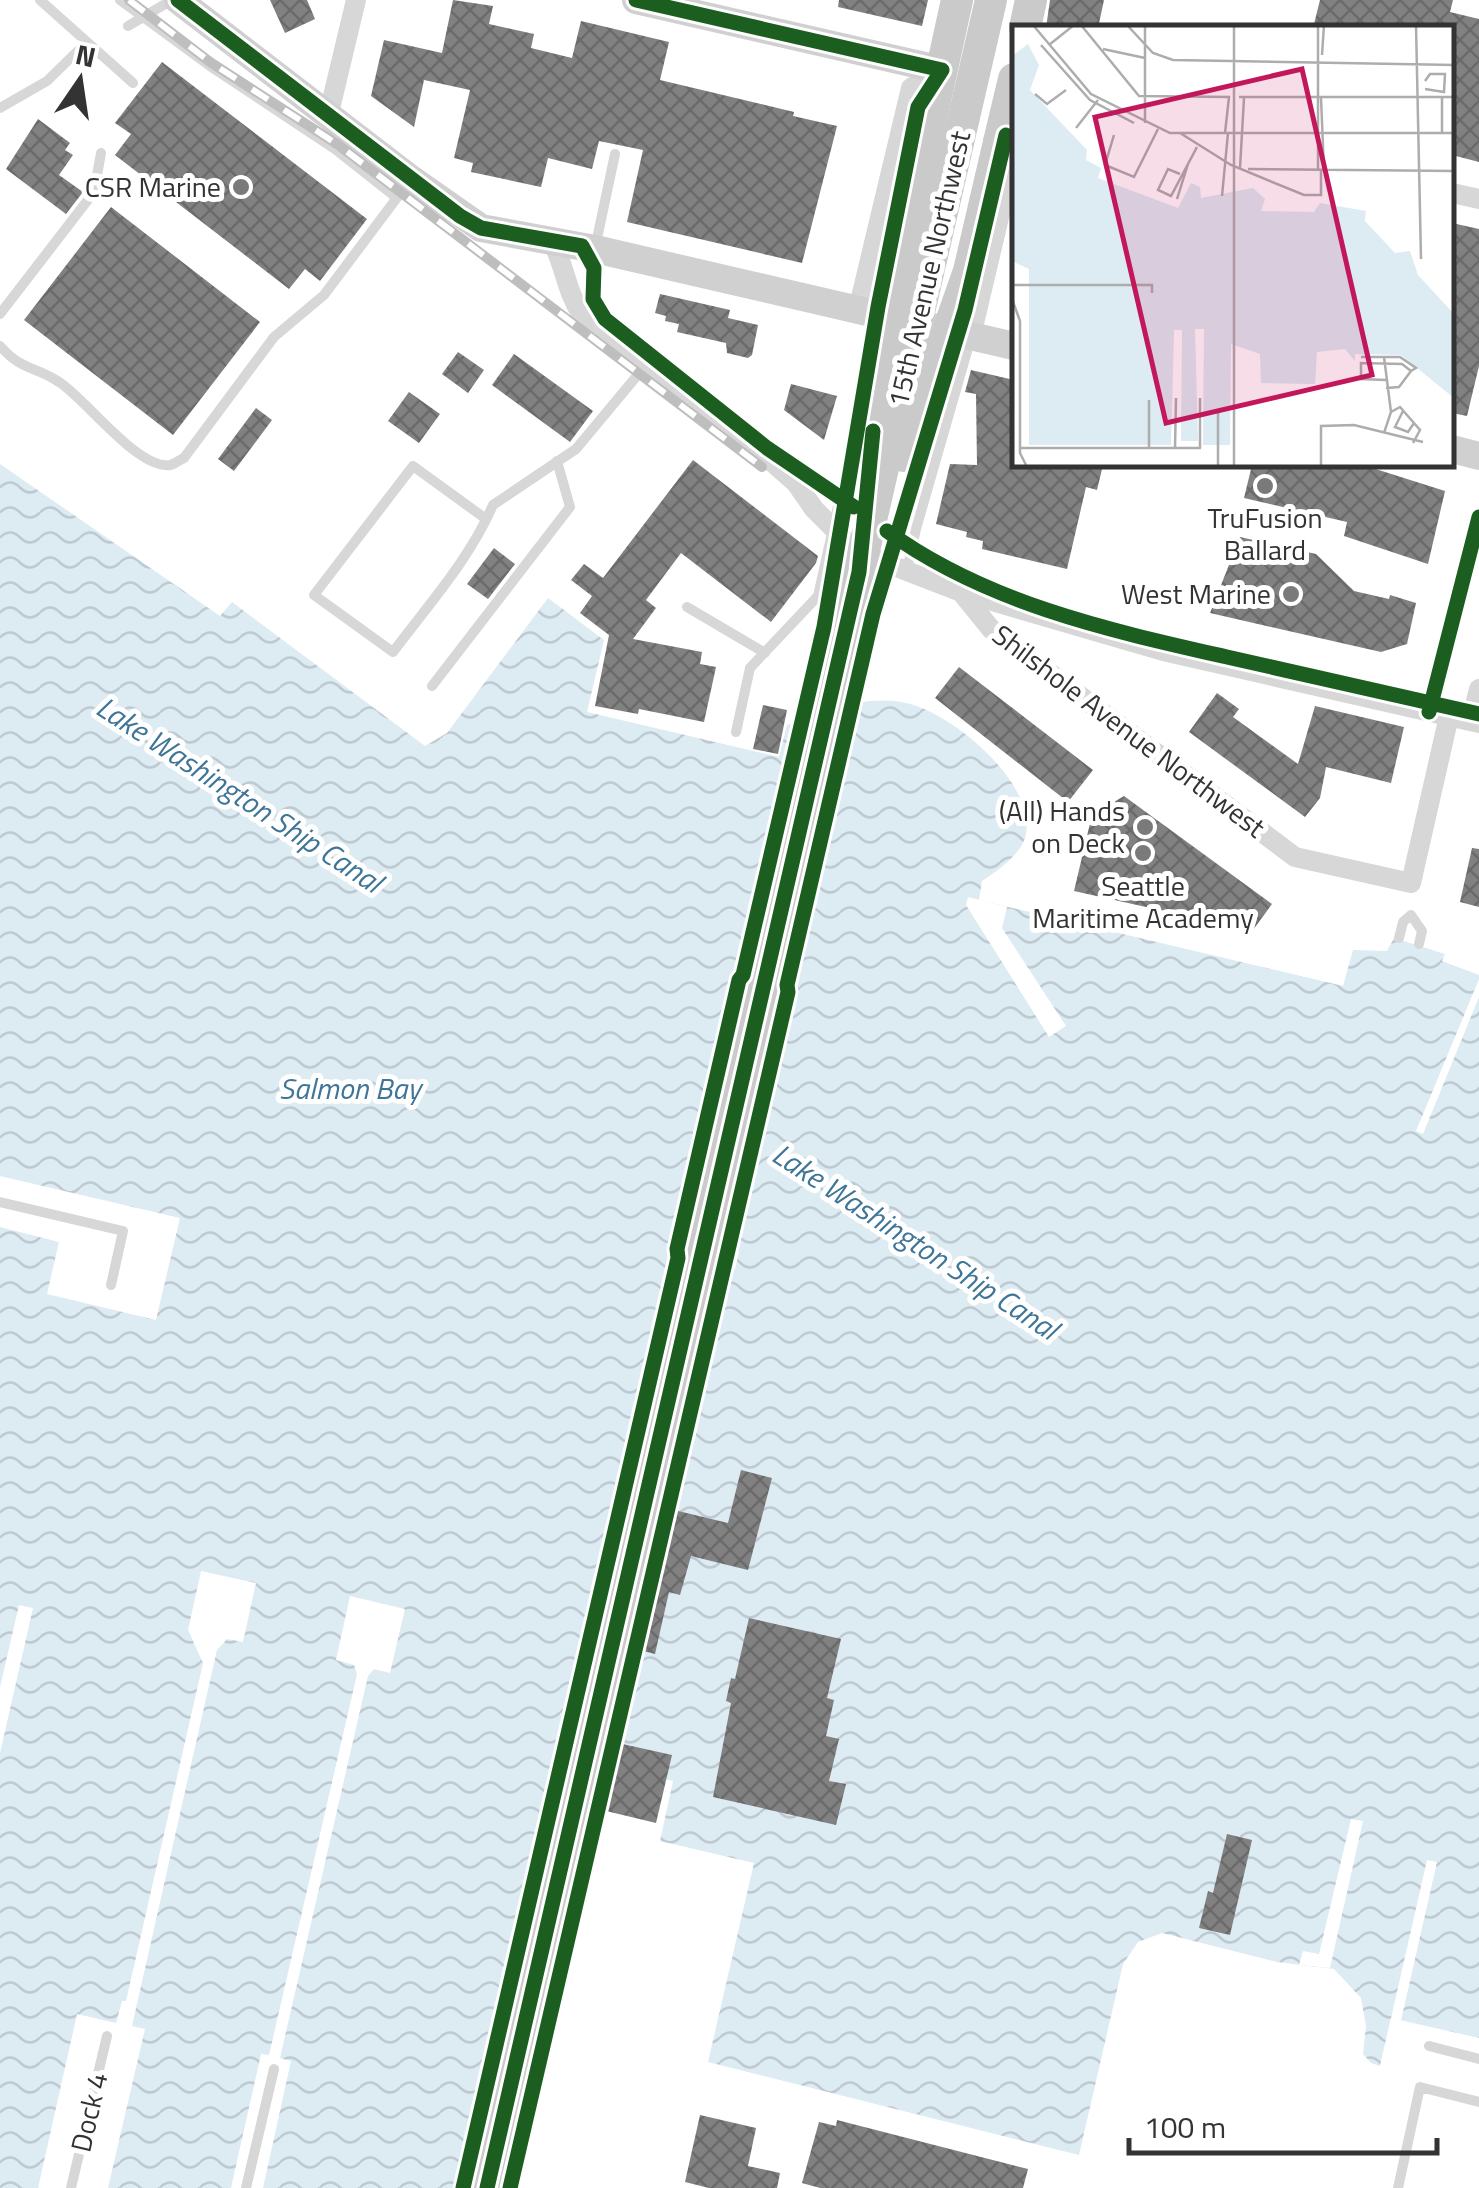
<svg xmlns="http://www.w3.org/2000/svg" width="1479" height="2188" font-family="'Titillium Web',sans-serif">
	<defs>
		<pattern id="water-waves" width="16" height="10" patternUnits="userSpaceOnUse" patternTransform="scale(2.5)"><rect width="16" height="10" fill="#ddebf3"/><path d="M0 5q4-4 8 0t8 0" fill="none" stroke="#becad1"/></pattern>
		<pattern id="building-cross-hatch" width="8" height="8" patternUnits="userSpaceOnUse" patternTransform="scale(2.5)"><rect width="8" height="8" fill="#818181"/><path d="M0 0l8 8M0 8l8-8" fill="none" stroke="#6a6a6a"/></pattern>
	</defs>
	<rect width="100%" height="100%" fill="#fff"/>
	<path fill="url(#water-waves)" d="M0,464l220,152 12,-14 193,144 22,-13 101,-135 56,42 -17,72 192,45 8,-32c39,-13 77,-31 119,-22 45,9 134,82 119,135 -5,17 -29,34 -43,43l-3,19 364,86 10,-36 34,1 7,-13 51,16 -3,7 37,14v1063l-88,-20 -11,48 -9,-3 -8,-9 3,-28 -5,-28 -27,-29 -57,-7 -115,-29 -24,9 -15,22 -44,191 -371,-93 46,-199 -94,-22 13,-60 -112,-26 -100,433h-461z"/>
	<path fill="#fff" d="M854,697l-123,553 8,2 -4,17 -11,-2 -116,504 -43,-11 -99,428h-5l214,-930 -3,-8 128,-535z
		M968,897l39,10 -5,21 64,98 -17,11 -83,-132z
		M1479,979v18l-56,137 -7,-3z
		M0,1176l180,42 -24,102 -109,-26 12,-52 -59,-15z
		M201,1571l55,12 -13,59 -16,-3 -10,11 -85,376 13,3 -37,159h-70l39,-174 39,9 6,-22h4l77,-338 -15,-33z
		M350,1596l55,13 -15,64 -16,-4 -6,7 -88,382 11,3 -28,127h-32l30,-134 8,1 88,-381 -3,-9 -18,-5z
		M19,1605l14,3 -33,145v-66z
		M1351,1819l12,2 -33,147 -31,-3 4,-14 16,3z
		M1427,1860l10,2 -37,163 -6,-1 -9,44 -6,3z"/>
	<path fill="url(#building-cross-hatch)" d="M270,0h37l8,19 -30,14z
		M453,0l40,6 -4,18 45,10 -3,14 41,10 9,-37 88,21 -9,38 134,32 -1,4 44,10 -35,137 -175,-41 16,-72 -44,-9 -7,28 -44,-11 -7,29 -70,-15 2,-9 -19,-5 16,-68 -46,-10 -10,47 -43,-31 13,-56 58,13z
		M839,0h89l-6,26 -84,-19z
		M1050,0h54l-6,28h-52z
		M1320,0h133l-3,12 29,7v143l-27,-7v-127h-139z
		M162,62l205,157 -47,62 -15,-12 -16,20 -174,-134 16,-21 -16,-11z
		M38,119l32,24 -5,7 8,5 -14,20 24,17 -17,22 -60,-45z
		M111,207l149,115 -87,113 -149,-115z
		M1452,223l27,6v137l-12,50 -15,-3z
		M660,294l70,16 -2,8 30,7 -6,30 -4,3 -21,-5 -1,-10 -49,-11 2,-8 -14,-3 1,-5 -11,-3z
		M458,352l26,18 -16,23 -26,-19z
		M514,354l79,57 -23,31 -78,-57z
		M971,370l43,10v85h89l-6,25 -11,-3 -19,82 -85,-20 1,-8 -17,-4 1,-5 -31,-8 14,-60 27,1 -1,-71 -11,-2z
		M791,384l46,12 -13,44 -40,-30z
		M409,392l31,22 -21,29 -31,-22z
		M256,408l16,12 -38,51 -16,-12z
		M693,460l125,96 -2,7 -45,59 -90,-69 -35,47 10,8 -23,31 69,13 -2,12 16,3 -12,55 -65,-13 -1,5 -43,-8 14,-71 -29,-22 12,-17 -21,-16 13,-16 19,14z
		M1252,465h111l82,26 -17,73 -84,-28 3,-14 -103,-24z
		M1240,537l76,17 38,37 35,8 1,-4 26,8 -9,41 -26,8 -171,-39z
		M494,548l21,16 -27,35 -21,-15z
		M959,667l134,103 -25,32 -133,-104z
		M1217,693l22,16 -6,8 65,47 17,-58 89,21 -13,56 -65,-16 -6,31 -15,19 -116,-85z
		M763,705l24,5 -9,44 -25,-5z
		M1124,796l148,108 -19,26 -20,-13 -6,8 -153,-34 18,-76z
		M1472,848l7,1v58l-19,-5z
		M741,1470l31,8 -24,92 -57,-14 -11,39 -11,-3 -14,62 -19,-5 38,-139 54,13z
		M749,1618l92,21 -14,59 7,2 -8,36 13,3 -10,42 17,3 -10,41 -123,-28 18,-94 -5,-2 5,-23 4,1z
		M618,1743l54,12 -16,68 -54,-13z
		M1227,1834l25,6 -22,95 -31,-7 9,-37 5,2z
		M700,2115l56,13 -8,38 32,7 -3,15h-68l-24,-6z
		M837,2120l191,49 -5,19h-203l-18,-5 17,-61 17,4z"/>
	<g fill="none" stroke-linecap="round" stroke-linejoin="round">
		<path stroke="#d7d7d7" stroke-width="10" d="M40,0l93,83
			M120,0l90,66 125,83 62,49
			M128,26l44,-26
			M0,108l47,-27 40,-39
			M595,248l20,-94
			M0,314l94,-122 7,-39
			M0,346c23,26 34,19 59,36 26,16 79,88 111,83 5,-1 9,-5 14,-7l90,-121 50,-42 84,-112
			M486,519l-73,-53 -99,129 79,57c36,-48 76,-92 100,-147l83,-56 70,-84
			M907,570l9,-41 54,-188
			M687,607l78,46
			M432,686l138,-179 -13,-46
			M736,732l14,-64 68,-72 46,-207
			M1399,938l4,-16 8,-7 11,16 -3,13
			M0,1202l123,29 -12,54
			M1429,2046l50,13
			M71,2188l36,-152
			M246,2188l28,-119
			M1398,2188l22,-101 59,15"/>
		<path stroke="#d7d7d7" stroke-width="20" d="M328,117l28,-117
			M1452,193l27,6
			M552,241c13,25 14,50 30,74l189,146 25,22 18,26 32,32 27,17 88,34 202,59 316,72
			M858,310l53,-222 31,-18
			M971,336l43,-182
			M961,592l30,37 304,228 116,26 38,-167
			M1429,712l50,-195
			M1471,721l8,-32"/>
		<path stroke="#d0d0d0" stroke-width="28" d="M178,0l233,179 70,49 114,21 419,97
			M636,0l306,70
			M1452,449l27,7"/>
		<path stroke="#cacaca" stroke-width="32" d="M1025,28l6,-28
			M929,128l28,-128
			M999,142l15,-63
			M487,2188l372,-1616"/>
		<g stroke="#bebebe" stroke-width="10">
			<path id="rail" d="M129,0l81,62 127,82 425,323"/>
		</g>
		<use href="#rail" stroke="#fff" stroke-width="6" stroke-dasharray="19" stroke-linecap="butt"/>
		<path stroke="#cacaca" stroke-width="32" d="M876,414l24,-162 29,-124
			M904,456l65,-185 30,-129
			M859,572l132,-572"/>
		<g stroke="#fff" stroke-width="21">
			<path id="cycleway" d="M178,0l282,216 21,12 101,18 12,22 -1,31 12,20 162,129 87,59
				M636,0l306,70
				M887,531c99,72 221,99 340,126 84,19 168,38 252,57
				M1429,712l50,-195
				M463,2188l215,-930 -1,-9 62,-269 4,-5 81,-348 54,-320 40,-200 24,-37
				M487,2188l372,-1616 14,-141
				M510,2188l278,-1196 -1,-7 86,-371 92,-304 41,-175"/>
		</g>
		<use href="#cycleway" stroke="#1b5e20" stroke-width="15"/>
	</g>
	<g fill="#7a7a7a" stroke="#fff" stroke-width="4">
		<circle cx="241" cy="187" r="10"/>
		<circle cx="1265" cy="486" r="10"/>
		<circle cx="1291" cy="594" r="10"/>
		<circle cx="1145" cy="827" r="10"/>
		<circle cx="1143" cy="853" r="10"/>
	</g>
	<g text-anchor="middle" stroke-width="10" stroke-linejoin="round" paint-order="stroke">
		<g font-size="28" fill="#333" stroke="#fff" text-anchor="end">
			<text x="221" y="197">CSR Marine</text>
			<text x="1265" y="528" text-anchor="middle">TruFusion<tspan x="1265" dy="32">Ballard</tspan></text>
			<text x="1271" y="604">West Marine</text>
			<text x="1125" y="821">(All) Hands<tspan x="1125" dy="32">on Deck</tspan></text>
			<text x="1143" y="896" text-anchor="middle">Seattle<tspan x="1143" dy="32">Maritime Academy</tspan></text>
		</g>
		<g font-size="28" fill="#333" stroke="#fff">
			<text transform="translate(929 269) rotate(-77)" y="10">15th Avenue Northwest</text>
			<text transform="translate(1129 731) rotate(37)" y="10">Shilshole Avenue Northwest</text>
			<text transform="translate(89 2112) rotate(-77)" y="10">Dock 4</text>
		</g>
		<g font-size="30" font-style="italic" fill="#3f7597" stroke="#fff">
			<text transform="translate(239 795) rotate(33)" y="10">Lake Washington Ship Canal</text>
			<text x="350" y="1099">Salmon Bay</text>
			<text transform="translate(915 1242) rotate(33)" y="10">Lake Washington Ship Canal</text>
		</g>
	</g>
	<g transform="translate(1012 25)">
		<rect width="442" height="442" fill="#fff"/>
		<path d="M16,19l11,21 -9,25 57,60 -1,10 15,8 -3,10 80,30 13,-25 9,4 1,11 52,-10 12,11 -4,12 53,1 6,-9 46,8 -1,10 30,32 15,-2 8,24 36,39v84l-53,-43 -46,-1v7l-10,-12 -28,3 -2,32 -54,-1 -1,-29 -29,-10 -1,101h-201v-176l-17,-8v-205z" fill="#ddebf3"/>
		<path d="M183,304h9l-1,116h-32l3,-115h8l-1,111h17z" fill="#fff"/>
		<path fill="none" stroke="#adadad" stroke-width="2.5" d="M21,0l58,69 79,39h285M69,0l58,71 90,1 -4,36M115,0l26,28 20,7 282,5M222,0v442M404,0l5,234M404,0h39M29,20l49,55 44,23M37,20l25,-20M91,24l42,9M310,30l2,-30M413,64l19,3 1,-18h-15l-5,7M23,69l12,10 19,-14M227,72h216M309,73l3,72M133,98v-98M64,103l22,-28M168,108l51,32 73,30h17v-24M430,108v-36M102,110l-9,30 29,12 24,-48M228,143l4,-70M236,144l207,2M306,146v-146M168,149l-12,-5 -10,21 13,6 26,-49M210,171l6,-63M165,174l11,-35M0,260h140v8M0,274l8,22v132l7,14M349,332h39l16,11 -5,3M374,355l-25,-1v-16l41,1 9,7 -12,16 -13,1M391,386l-8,16 13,5 6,-9M379,387l9,-5 20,23 -7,13M372,408l7,-21 -7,-55M9,423h180M137,423v-48M163,423l1,-50M188,423v-50M206,441v-54M292,442h45M309,442v-41l33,-1 69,17"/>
		<path fill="#c2185b" fill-opacity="0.15" stroke="#c2185b" stroke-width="5" d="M290,44l70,306 -206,48 -71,-306z"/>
		<rect width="442" height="442" fill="none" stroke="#333" stroke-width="5"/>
	</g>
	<g transform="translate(80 80) rotate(13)" stroke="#ffffff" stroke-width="8" paint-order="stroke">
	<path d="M0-8L18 38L0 25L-18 38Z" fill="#333333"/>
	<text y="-15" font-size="28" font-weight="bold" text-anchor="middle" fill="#333333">N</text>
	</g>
	<path d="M1129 2138v15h308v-15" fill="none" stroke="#333333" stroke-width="5"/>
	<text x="1144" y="2138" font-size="30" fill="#333333" stroke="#ffffff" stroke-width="8" paint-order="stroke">100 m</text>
</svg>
